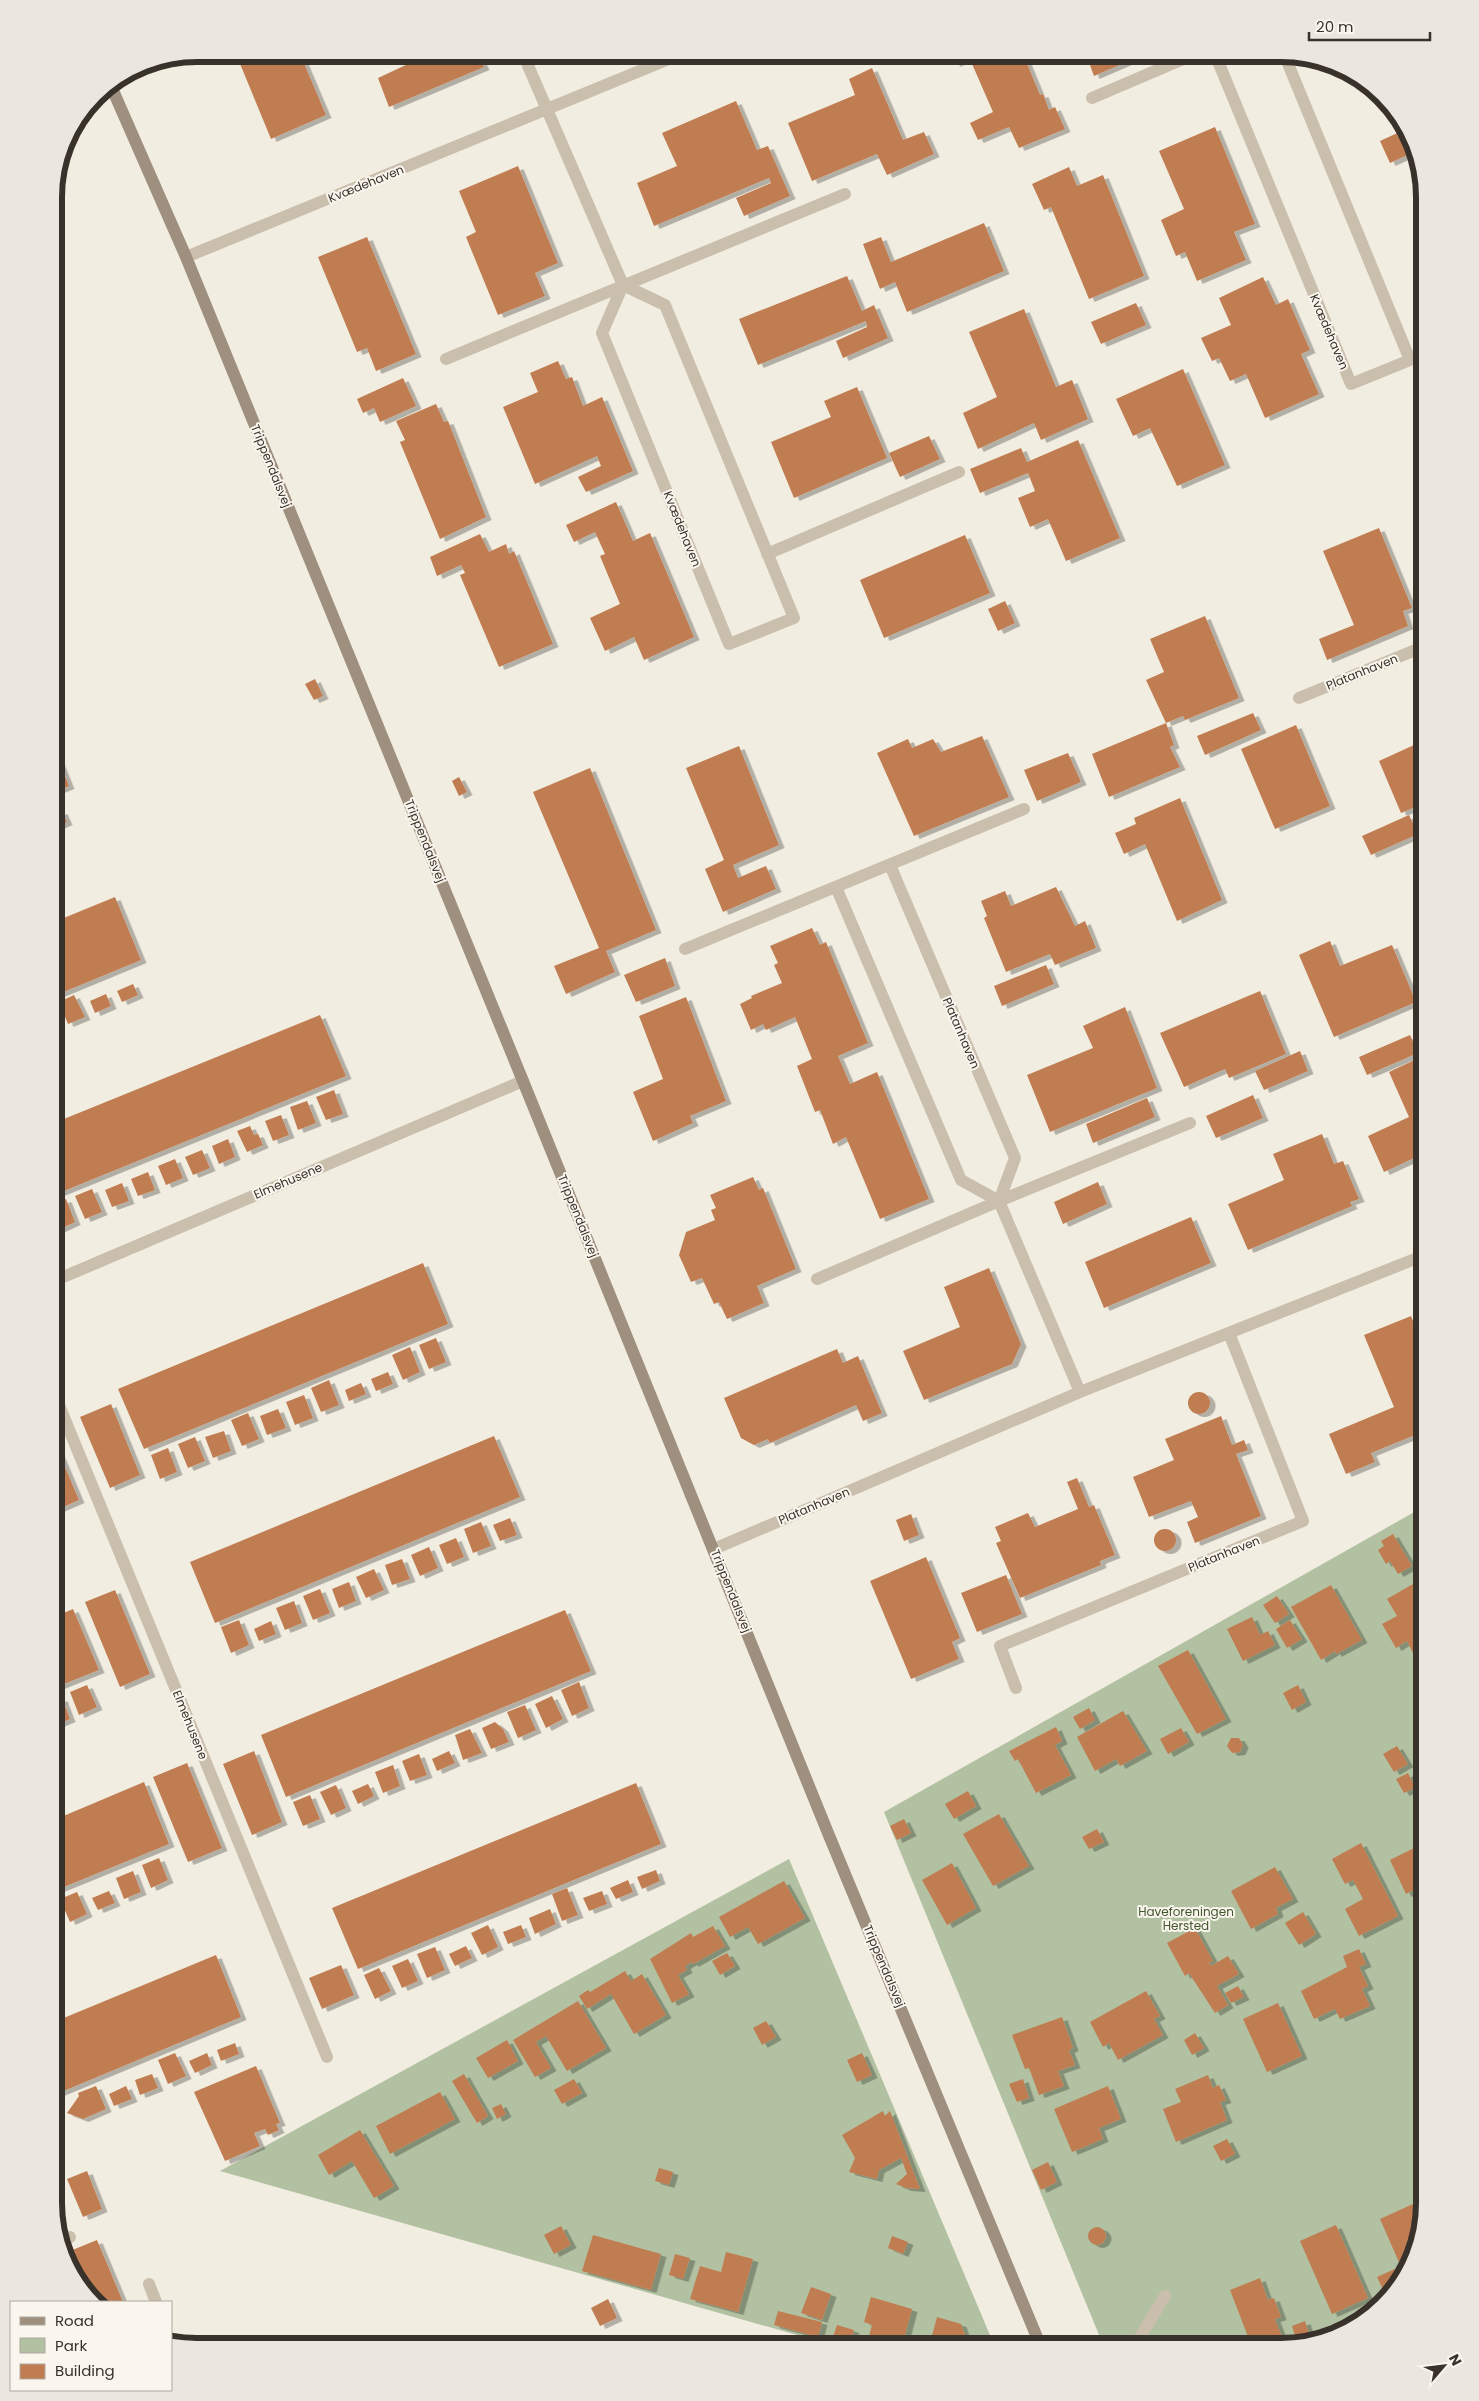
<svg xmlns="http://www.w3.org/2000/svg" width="1479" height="2401" font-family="Poppins,sans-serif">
	<defs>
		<filter id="shadow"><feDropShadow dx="5.5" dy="3" stdDeviation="0" flood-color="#0004"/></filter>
	</defs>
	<rect width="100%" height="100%" fill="#f2ede1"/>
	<path fill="#b2c1a1" d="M1425,1506v697l-19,72 -35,33 -91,39h-176l-220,-535z
		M789,1859l206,488h-156l-619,-176z"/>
	<path fill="#c07d51" filter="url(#shadow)" d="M236,54h64l26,61 -55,24z
		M403,54h75l6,13 -95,40 -11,-29 30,-14z
		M950,54h73l17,41 3,-1 6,16 6,-3 10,22 -46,19 -10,-21 -31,13 -8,-17 23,-11 -24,-55 -14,7z
		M1093,54h52l-51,22 -7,-19z
		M872,68l31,72 21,-8 10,22 -47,21 -10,-21 -65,27 -24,-58 67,-28 -6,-16z
		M736,101l21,49 11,-4 22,50 -46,20 -8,-18 35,-15 -2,-5 -115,48 -17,-43 40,-17 -15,-33z
		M1215,127l40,97 -21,8 12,28 -49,21 -12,-29 -9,4 -15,-36 23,-11 -25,-58z
		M1406,129l4,5 4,18 -24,11 -10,-22z
		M518,166l40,97 -23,10 10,23 -47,19 -32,-78 10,-5 -17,-41z
		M1069,167l8,19 26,-11 41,101 -55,23 -38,-92 -7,3 -12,-26z
		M984,223l20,48 -97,41 -12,-30 -15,7 -17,-45 18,-7 10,25z
		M367,237l49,117 -40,17 -9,-23 -10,4 -39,-95z
		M847,276l15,35 12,-6 14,33 -45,20 -7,-17 31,-14 -1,-6 -108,44 -19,-46z
		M1263,277l13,28 12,-6 22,51 -9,4 18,40 -54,24 -19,-44 -16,7 -11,-23 -7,3 -11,-23 30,-13 -12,-27z
		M1136,303l10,22 -45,19 -10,-22z
		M1024,309l32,78 16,-7 16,39 -47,21 -7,-17 -56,26 -15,-36 34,-16 -28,-65z
		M558,361l8,18 6,-2 11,29 19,-9 31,74 -47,21 -8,-15 23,-11 -4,-10 -62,28 -32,-77 35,-15 -8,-19z
		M1183,369l42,96 -48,21 -27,-58 -17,8 -17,-37z
		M403,378l13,28 -36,16 -6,-14 -11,5 -6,-14z
		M857,387l30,71 -93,40 -23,-56 60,-25 -7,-16z
		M436,404l8,18 4,-1 38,96 -46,22 -40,-97 5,-2 -9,-19z
		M929,436l11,23 -40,18 -11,-24z
		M1078,440l42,98 -54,23 -18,-42 -18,8 -12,-29 17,-7 -7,-18 -48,20 -10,-24 51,-21 6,14z
		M616,502l17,39 17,-8 44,104 -50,23 -10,-23 -29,14 -15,-33 30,-14 -20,-48 5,-2 -10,-22 -21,10 -8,-17z
		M1379,528l33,80 -9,3 5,15 -81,34 -8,-21 35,-14 -31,-74z
		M480,534l9,18 17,-8 3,10 5,-3 39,93 -54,23 -39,-92 5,-2 -4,-8 -24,11 -7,-19z
		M965,535l25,58 -106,45 -24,-58z
		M1005,601l10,22 -17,8 -10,-22z
		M1205,616l34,82 -54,22 -2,-4 -17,7 -20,-43 18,-8 -14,-33z
		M315,679l8,17 -9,4 -9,-16z
		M1253,713l8,17 -56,25 -8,-19z
		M1166,723l8,22 -4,2 10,20 -71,30 -17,-43z
		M1296,725l34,81 -55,23 -34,-80z
		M982,736l27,61 -95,39 -37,-83 31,-14 4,9 21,-9 8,13z
		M1425,740v63l-24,10 -22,-52z
		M739,746l40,99 -46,20 5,13 28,-12 10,23 -53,23 -18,-43 19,-9 -38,-92z
		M54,749l15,37 -15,6z
		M1068,753l13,29 -44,19 -13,-31z
		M590,768l66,162 -50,21 9,21 -49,22 -12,-28 45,-18 -66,-156z
		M459,777l8,15 -8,4 -7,-15z
		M1180,798l42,102 -45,21 -32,-77 -21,10 -9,-21 21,-9 -2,-6z
		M62,811l5,11 -13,6v-14z
		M1409,815l9,19 -47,21 -9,-19z
		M1056,887l19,39 10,-5 11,27 -41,17 -5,-11 -44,18 -22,-54 3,-2 -6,-15 24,-10 6,15z
		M115,897l26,63 -87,36v-74z
		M812,928l8,17 6,-3 42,101 -30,13 12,28 27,-12 52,127 -49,20 -34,-82 -13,7 -13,-34 -5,2 -18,-46 15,-7 -17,-42 -29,13 -3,-6 -12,6 -11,-26 12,-6 -1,-2 31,-13 -8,-18 4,-2 -8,-17z
		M1330,941l10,25 52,-21 24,57 -82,35 -35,-82z
		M665,958l10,28 -39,16 -12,-27z
		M1046,965l8,19 -52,22 -8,-20z
		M133,984l5,11 -16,7 -5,-11z
		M1260,991l26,63 -57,24 -4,-9 -41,18 -24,-54z
		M106,994l5,12 -16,7 -5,-12z
		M74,995l11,22 -17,7 -9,-22z
		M686,997l40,104 -36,15 3,7 -40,18 -20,-49 30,-13 -24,-63z
		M1125,1007l32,81 -107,44 -23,-57 66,-27 -10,-22z
		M320,1015l26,61 -292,119v-72z
		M1410,1035l8,18 -51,22 -8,-18z
		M1300,1051l8,20 -44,19 -9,-19z
		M1425,1055v98l-41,19 -16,-36 41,-19 -20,-45z
		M334,1090l9,24 -17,6 -10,-23z
		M1253,1095l10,23 -47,20 -10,-22z
		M1147,1098l8,19 -62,26 -7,-19z
		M307,1101l9,22 -18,7 -8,-23z
		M281,1115l8,20 -16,6 -8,-20z
		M250,1126l4,9 4,-1 5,11 -16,7 -10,-21z
		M1322,1134l12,30 9,-3 16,38 -9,3 2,4 -104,44 -20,-46 56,-24 -11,-26z
		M228,1139l7,18 -16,7 -7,-18z
		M202,1150l8,18 -17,7 -8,-18z
		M175,1159l8,19 -17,7 -8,-19z
		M148,1172l7,18 -17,6 -7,-17z
		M753,1177l6,13 4,-2 33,81 -39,17 7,17 -37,16 -8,-17 -5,2 -12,-26 -11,4 -12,-27 7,-23 29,-12 -4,-10 5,-2 -6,-13z
		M1098,1182l9,22 -44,20 -9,-22z
		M122,1183l7,18 -17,6 -7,-17z
		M92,1189l10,23 -17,7 -10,-23z
		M66,1199l9,23 -17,8 -4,-10v-17z
		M1191,1217l20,46 -107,45 -19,-46z
		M423,1263l25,61 -304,125 -26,-60z
		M989,1268l32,76 -9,20 -88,36 -21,-49 57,-24 -16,-40z
		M1411,1316l14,36v79l-54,22 4,9 -29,12 -17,-40 65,-27 -30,-72z
		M436,1338l10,24 -17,7 -10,-24z
		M410,1347l10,25 -17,8 -11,-25z
		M837,1349l6,14 15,-7 24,57 -19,8 -7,-16 -86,38 -2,-4 -14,6 -13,-7 -17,-40z
		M388,1372l5,12 -17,7 -5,-12z
		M329,1380l10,25 -18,7 -10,-24z
		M361,1383l5,11 -17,7 -4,-11z
		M1188 1403a11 11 0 1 1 22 0a11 11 0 1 1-22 0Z
		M304,1395l9,23 -18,7 -9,-23z
		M111,1404l29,71 -30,13 -30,-71z
		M278,1409l8,19 -19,7 -7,-19z
		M248,1413l11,26 -17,7 -11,-26z
		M1221,1416l11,29 12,-5 4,10 -12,4 25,62 -66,27 -8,-21 11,-5 -7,-16 -42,16 -16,-40 41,-17 -9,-21z
		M224,1431l7,20 -18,7 -8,-21z
		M494,1436l26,61 -305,126 -25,-61z
		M195,1437l10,24 -17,7 -10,-24z
		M54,1441l25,59 -25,11z
		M168,1448l9,24 -17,7 -9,-24z
		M1077,1478l12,29 5,-2 21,50 -15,6 1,4 -81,33 -24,-55 5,-2 -6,-14 33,-14 7,14 43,-18 -11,-27z
		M911,1514l8,21 -15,6 -8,-21z
		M510,1518l7,17 -17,6 -7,-16z
		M481,1522l10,24 -18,7 -9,-24z
		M1154 1540a11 11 0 1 1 22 0a11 11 0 1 1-22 0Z
		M1393,1534l19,32 -14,8 -8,-13 -4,3 -8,-14 6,-4 -3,-5z
		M456,1538l8,19 -17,7 -8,-19z
		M429,1547l9,21 -18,8 -9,-21z
		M926,1557l34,81 -8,4 7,17 -48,20 -41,-98z
		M402,1559l8,20 -18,6 -7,-20z
		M374,1569l10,21 -18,8 -10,-21z
		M1006,1575l16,39 -45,18 -16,-39z
		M349,1582l7,19 -17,7 -7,-19z
		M1413,1584l10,17 2,-2v47l-12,7 -6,-12 -11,7 -14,-24 15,-8 -10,-17z
		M1331,1585l31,55 -26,14 -1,-3 -14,9 -30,-53z
		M320,1589l10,24 -17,7 -10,-24z
		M115,1590l35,84 -30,13 -35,-85z
		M1277,1596l12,18 -14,9 -12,-18z
		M294,1601l8,22 -17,7 -9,-22z
		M73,1609l26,61 -45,18v-71z
		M565,1610l26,61 -305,126 -25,-62z
		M1252,1617l8,18 8,-4 7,14 -32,16 -16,-32z
		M239,1620l10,25 -18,8 -10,-26z
		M1290,1620l12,19 -15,9 -11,-19z
		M271,1621l5,13 -17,7 -5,-12z
		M1188,1650l38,69 -29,15 -39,-68z
		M579,1682l10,26 -17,8 -11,-26z
		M87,1685l10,22 -18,8 -9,-23z
		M1298,1685l8,17 -14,8 -9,-17z
		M552,1696l11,23 -17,9 -11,-24z
		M62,1698l8,21 -16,7v-25z
		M525,1705l11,25 -18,8 -11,-26z
		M1089,1708l6,12 -15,9 -7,-12z
		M1123,1711l24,40 -27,15 -4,-7 -21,12 -18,-34z
		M495,1722l8,7 6,13 -18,7 -9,-21z
		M1056,1727l6,14 -7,4 16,30 -35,18 -18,-34 -3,2 -6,-10z
		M1181,1728l8,14 -21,12 -8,-15z
		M470,1729l12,24 -19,7 -8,-25z
		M1231,1738h8l4,7 -3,7 -8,1 -5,-7z
		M1397,1746l11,18 -14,8 -11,-18z
		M254,1751l28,71 -30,13 -29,-71z
		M449,1751l6,12 -18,8 -5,-12z
		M419,1754l8,21 -17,6 -8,-20z
		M187,1763l35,85 -34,14 -35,-85z
		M393,1765l7,21 -17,7 -8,-21z
		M1408,1773l7,15 -11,5 -8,-14z
		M144,1782l25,62 -115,47v-71z
		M636,1783l25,61 -303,125 -26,-61z
		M368,1784l6,12 -16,8 -6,-13z
		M336,1785l10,23 -15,7 -11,-23z
		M968,1791l8,15 -22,13 -9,-15z
		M310,1795l10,24 -17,7 -10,-24z
		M999,1814l30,52 -36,20 -30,-52z
		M904,1819l7,14 -14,7 -7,-14z
		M1425,1819v65l-19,10 -16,-34 34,-17 -10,-19z
		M1097,1829l7,13 -15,7 -7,-12z
		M1361,1843l37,73 -39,20 -14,-27 18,-10 -10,-19 -8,4 -13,-25z
		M159,1858l9,22 -17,8 -9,-23z
		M952,1863l24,45 -29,17 -25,-45z
		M1275,1867l18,32 -17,9 2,6 -27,15 -20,-38z
		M656,1870l4,11 -18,8 -5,-12z
		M133,1871l8,21 -17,7 -8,-21z
		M628,1880l5,12 -17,7 -6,-11z
		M784,1881l21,37 -47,26 -10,-17 -18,10 -11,-20z
		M567,1888l11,27 -16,6 -10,-27z
		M109,1891l6,12 -17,7 -6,-12z
		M602,1891l5,13 -18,7 -6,-13z
		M77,1892l10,22 -17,8 -10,-23z
		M550,1909l6,15 -21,10 -6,-16z
		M54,1911l5,14 -5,3z
		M1303,1912l13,22 -17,11 -14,-22z
		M1425,1922v27l-2,1 -10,-23z
		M488,1925l10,22 -16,8 -11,-22z
		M521,1925l5,12 -18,7 -5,-12z
		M713,1926l12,20 -32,18 -1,-2 -7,4 2,4 -9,5 11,19 -17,9 -22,-44 41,-26 2,4z
		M1195,1928l18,33 -4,2 2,3 17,-10 11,18 -22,12 11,19 -13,8 -26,-40 -4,3 -18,-33z
		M466,1946l6,12 -17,8 -6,-12z
		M435,1947l10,23 -18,8 -10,-24z
		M1359,1949l7,15 -7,3 9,19 -6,3 8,17 -30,13 -5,-10 -21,10 -13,-28 46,-24 -4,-11z
		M727,1953l8,13 -15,9 -8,-14z
		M216,1955l25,62 -187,78v-73z
		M408,1959l10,22 -16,7 -10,-22z
		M1425,1961v47l-11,-27 10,-3 -6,-14z
		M341,1965l13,30 -32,14 -13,-31z
		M379,1968l12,23 -16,8 -11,-24z
		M625,1971l6,10 11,-7 24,41 -32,19 -23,-40 -24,15 -8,-13 9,-6 2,2z
		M1238,1986l6,11 -13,6 -6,-10z
		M1146,1991l14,25 -6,3 9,16 -45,25 -9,-17 -6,4 -13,-25z
		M578,2001l28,47 -39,23 -21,-35 -10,6 15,26 -16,9 -22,-37z
		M1278,2003l24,53 -35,16 -24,-53z
		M1062,2017l11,31 -4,2 6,15 -17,6 6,15 -25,9 -10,-27 -4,1 -13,-34z
		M766,2021l10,16 -14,8 -9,-17z
		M1195,2033l9,15 -12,7 -8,-15z
		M507,2040l11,21 -30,17 -12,-20z
		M235,2043l4,11 -18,7 -4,-11z
		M175,2053l11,23 -18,8 -10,-24z
		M207,2053l5,12 -17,8 -6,-12z
		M862,2053l10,22 -15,7 -10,-22z
		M256,2066l24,57 -4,1 3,6 -11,5 -3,-6 -11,4 6,13 -35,15 -31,-69z
		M152,2074l6,14 -18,7 -5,-15z
		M464,2074l24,42 -11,7 -25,-42z
		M1208,2075l5,13 6,-3 7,15 -6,2 7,18 -51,22 -13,-33 18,-7 -6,-13z
		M574,2079l8,14 -20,11 -8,-14z
		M1023,2079l6,19 -12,4 -8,-18z
		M96,2086l10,23 -23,10 -16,-6 12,-17 -1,-3z
		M126,2086l6,13 -18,7 -5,-12z
		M1108,2086l13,33 -22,9 4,11 -31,13 -18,-43z
		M440,2092l15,27 -65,35 -14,-28z
		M501,2104l5,10 -9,5 -5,-11z
		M883,2111l2,5 5,-5 30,78 -14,-1 -10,-4 11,-10 -6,-16 -22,12 -2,9 -28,-7 6,-14 -13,-23z
		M360,2130l34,56 -20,12 -22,-37 -23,14 -11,-20z
		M1227,2139l8,15 -14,7 -8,-15z
		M1048,2162l9,20 -16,8 -9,-20z
		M659,2168l14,4 -4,13 -14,-4z
		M87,2171l15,38 -19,8 -16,-38z
		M1413,2204l8,16 -16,56 -25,-57z
		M1336,2225l32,73 -36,16 -32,-73z
		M561,2226l10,19 -17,9 -10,-19z
		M1088 2236a9 9 0 1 1 18 0a9 9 0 1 1-18 0Z
		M593,2235l68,19 -10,36 -69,-19z
		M892,2236l16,6 -5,12 -15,-6z
		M97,2240l26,62h-23l-31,-35 -4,-14z
		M726,2252l27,7 -15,53 -48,-13 10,-33 21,6z
		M675,2254l15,4 -7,21 -14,-4z
		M1397,2268l5,11 -17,15 -8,-17z
		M1260,2278l8,22 6,-2 7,19 -6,2 8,21 -19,7h-12l-22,-57z
		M811,2287l20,7 -9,26 -21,-7z
		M871,2297l41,12 -10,38h-36l6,-22 -8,-3z
		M608,2299l9,19 -17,8 -9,-18z
		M778,2311l44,11 -4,15 -44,-12z
		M937,2317l24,7 8,23h-40z
		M1305,2321l4,13 -13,5 -4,-13z
		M837,2325l17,5 -5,17 -18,-4z"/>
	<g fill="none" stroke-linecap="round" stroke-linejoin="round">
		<path stroke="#cabfad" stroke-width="12" d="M1134,2347l31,-51"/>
		<path stroke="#cabfad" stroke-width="12" d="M523,54l100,231 42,20 129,313 -65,26 -127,-311 21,-48
			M1215,54l136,330 59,-24 -126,-306
			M1092,98l103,-44
			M186,257l495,-203
			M446,359l399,-165
			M767,554l192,-82
			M1299,698l126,-52
			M890,865l125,293 -16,43 81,191
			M836,887l125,293 38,21
			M685,949l339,-140
			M817,1279l182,-78 191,-78
			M54,1281l469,-200
			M54,1393l273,664
			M714,1549l366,-157 345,-137
			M1016,1688l-16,-42 303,-125 -74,-188
			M63,2241l7,-4
			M149,2284l7,18
			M171,2339l1,2"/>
		<path stroke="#9e8f7e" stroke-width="12" d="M111,86l75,171 337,824 305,752 213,514"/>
	</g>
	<g text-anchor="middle" stroke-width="4" stroke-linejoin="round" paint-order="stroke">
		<g font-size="12" fill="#39322b" stroke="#faf6ee">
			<text transform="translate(366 184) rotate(-22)" y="4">Kvædehaven</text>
			<text transform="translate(1329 332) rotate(67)" y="4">Kvædehaven</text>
			<text transform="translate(271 466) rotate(68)" y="4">Trippendalsvej</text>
			<text transform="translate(682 529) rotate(68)" y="4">Kvædehaven</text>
			<text transform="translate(1362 672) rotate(-22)" y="4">Platanhaven</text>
			<text transform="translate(425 841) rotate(68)" y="4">Trippendalsvej</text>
			<text transform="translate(961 1033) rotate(67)" y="4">Platanhaven</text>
			<text transform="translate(288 1181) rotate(-23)" y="4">Elmehusene</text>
			<text transform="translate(578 1216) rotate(68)" y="4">Trippendalsvej</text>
			<text transform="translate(814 1506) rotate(-23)" y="4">Platanhaven</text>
			<text transform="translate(1224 1554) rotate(-22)" y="4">Platanhaven</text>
			<text transform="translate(731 1591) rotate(68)" y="4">Trippendalsvej</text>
			<text transform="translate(190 1725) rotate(68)" y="4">Elmehusene</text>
			<text transform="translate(884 1966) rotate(67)" y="4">Trippendalsvej</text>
		</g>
		<g font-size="12" fill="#435630" stroke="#faf6ee">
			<text x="1186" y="1916">Haveforeningen<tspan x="1186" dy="14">Hersted</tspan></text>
		</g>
	</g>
	<path d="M0 0H1479V2401H0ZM197 62H1281A135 135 0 0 1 1416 197V2203A135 135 0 0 1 1281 2338H197A135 135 0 0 1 62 2203V197A135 135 0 0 1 197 62Z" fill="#ebe6de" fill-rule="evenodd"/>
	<path fill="none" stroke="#39322b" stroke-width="6" d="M197 62H1281A135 135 0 0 1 1416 197V2203A135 135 0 0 1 1281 2338H197A135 135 0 0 1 62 2203V197A135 135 0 0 1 197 62Z"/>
	<rect x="10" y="2301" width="162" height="90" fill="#faf6ee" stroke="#ada8a0"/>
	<rect x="20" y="2317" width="25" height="8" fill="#9e8f7e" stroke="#ada8a0"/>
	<text x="55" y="2326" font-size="15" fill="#39322b">Road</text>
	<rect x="20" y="2338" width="25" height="15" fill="#b2c1a1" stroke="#ada8a0"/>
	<text x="55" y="2351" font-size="15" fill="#39322b">Park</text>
	<rect x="20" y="2364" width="25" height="15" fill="#c07d51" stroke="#ada8a0"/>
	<text x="55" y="2376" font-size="15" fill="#39322b">Building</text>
	<g transform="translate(1444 2366) rotate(62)" stroke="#faf6ee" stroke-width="4" paint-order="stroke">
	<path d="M0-4L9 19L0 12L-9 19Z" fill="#39322b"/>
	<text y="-8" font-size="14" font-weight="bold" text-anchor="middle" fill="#39322b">N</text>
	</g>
	<path d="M1309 32v8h121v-8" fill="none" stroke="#39322b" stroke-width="2.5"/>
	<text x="1316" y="32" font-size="15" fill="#39322b" stroke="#faf6ee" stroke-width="4" paint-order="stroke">20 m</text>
</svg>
